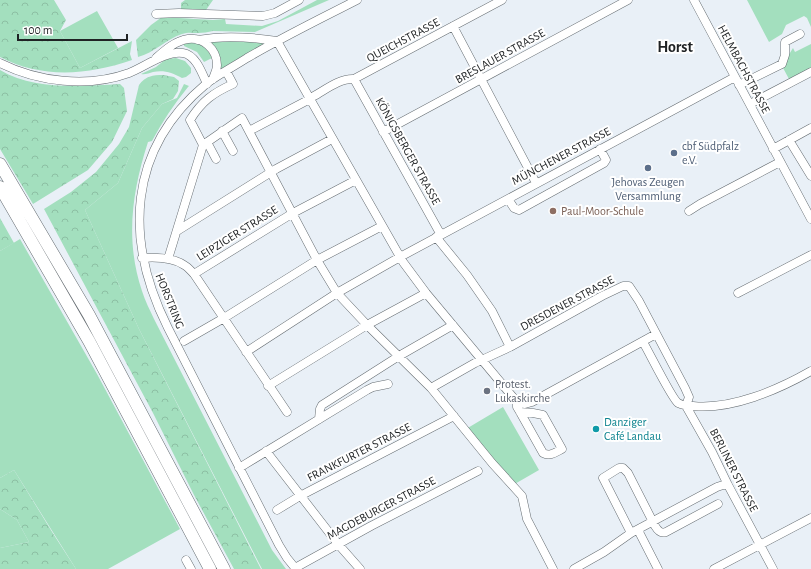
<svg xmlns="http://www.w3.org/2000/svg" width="811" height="569" font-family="'Alegreya Sans',sans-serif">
	<defs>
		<pattern id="forest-crowns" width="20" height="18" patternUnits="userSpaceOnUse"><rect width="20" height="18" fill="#a3dfbe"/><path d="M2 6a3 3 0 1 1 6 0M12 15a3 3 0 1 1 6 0" fill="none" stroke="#8cbfa3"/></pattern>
	</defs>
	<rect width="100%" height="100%" fill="#e9f0f7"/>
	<path fill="#a3dfbe" d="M317,0h12l-74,32 -42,-1v-11l12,-1 1,5 36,2 16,-5z
		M747,0h64v27l-4,-9 -3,-2 -18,9 -4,9 -13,8z
		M97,11l21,37 -38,20 -20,-37z
		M213,37l64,4 -60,35v-9l-13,-25z
		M184,43c16,0 21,0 28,15l-8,4 -7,-10 -13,-6z
		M811,44v24l-22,11 -7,-13 11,-18 2,4z
		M176,58l9,3 6,7v5l-5,4 -4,1c-10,-5 -17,-8 -29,-6 -4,1 -8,3 -12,2l15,-7 10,-8z
		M184,84l5,2 -1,1c-14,17 -26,35 -36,54l-4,1c-16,49 -23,99 -6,149 3,10 8,19 12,28l118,231 14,19h-24l-123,-240 -54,-119 33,-27 24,-55 20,-24 15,-6z
		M20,239l77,135 83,155 -72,40h-32l-62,-99 -14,8v-227z
		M503,407l36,63 -26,15 -47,-56z
		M0,508v1l17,11 12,22 -29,6z"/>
	<path fill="url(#forest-crowns)" d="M0,0h54l12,20 -6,11 20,37 52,-27 -2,13 2,6c-44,15 -90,19 -132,-3z
		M185,0h28l-7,10h-25v-7z
		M162,17l51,3v11c-5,1 -10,2 -15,2 -6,0 -10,-1 -16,1 -16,5 -28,19 -44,23l-2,-17 15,-15z
		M0,70c36,21 81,16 120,14l4,4 3,23 -15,31 -24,28 -55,34 -33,-55z
		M163,75l11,2 5,4 -1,10 -5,8 -11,5 -20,24 -24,55 -33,27 54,119 122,240h-27l-40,-74 -41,-82 -109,-204 27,-17 25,-20 23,-28 10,-17 10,-42c6,-9 14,-10 24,-10z
		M0,218l14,25 -14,8z
		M14,470l40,65 22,34h-76v-21l29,-6 -12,-22 -17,-11v-31z"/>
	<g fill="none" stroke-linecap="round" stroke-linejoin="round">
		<g stroke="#666d72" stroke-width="9">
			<path id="minor" d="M694,0l117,219
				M156,14l23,-1 84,3 12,-3 24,-13
				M453,26l83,157
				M198,40c26,-5 53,-3 79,1
				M277,41l126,221 23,31 91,109 8,2 7,-2 124,-68
				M156,58c9,-8 19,-17 32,-19 15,-2 29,10 29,26 0,5 -3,10 -4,14
				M0,63c38,19 88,25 129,10 15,-6 38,-23 54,-20 13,2 19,20 24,31
				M354,79l87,156
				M739,85l43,-21 3,-9v-13l15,-8
				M314,96c11,-6 26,-18 40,-17l148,-79
				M750,104l61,-32
				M222,131l11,20
				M249,131l61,-32
				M383,132l245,-132
				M789,140l22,36
				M207,142l9,17
				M203,145l39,-27 75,142 20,33 30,32 64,63 61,75 30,33 5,23 26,50
				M773,149l38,-21
				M508,199l6,9 5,2 85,-47 2,-3 -6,-11
				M689,211l11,-7 80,-42
				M177,231l99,-62 56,-30
				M436,237l31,38 25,36 18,36
				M142,258c14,-1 30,-1 42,7 4,2 7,6 10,9l93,138
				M168,259l35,-114 -13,-25c12,-19 23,-27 43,-36l-7,-13
				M194,274l99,-61 63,-33
				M738,293l73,-38
				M184,341l40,-23 93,-58 65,-34
				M643,342c6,10 29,57 35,61 4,2 10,3 15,3 38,4 85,-16 118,-35
				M246,352l91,-59 63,-36 335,-180
				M268,386l99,-61 59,-32
				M431,388l44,-25 35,-16 92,-51 21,-10h6l10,15 46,87 4,9 -3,9
				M517,402v5l3,5 23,41c7,4 13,-1 19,-4l-19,-34 -10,-2 -13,-1
				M686,406l26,46 16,33 45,84
				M319,419l1,-10 2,-4 77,-49 54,-31
				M266,451l72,93 22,25
				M239,468l128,-78 6,-3 15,-3
				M277,510l23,-14 154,-80
				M638,530l20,39
				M631,533l-28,-55 16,-10h4l5,5 27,53c3,5 6,8 11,6l52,-28
				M186,560l5,9
				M295,568l76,-42 107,-55
				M296,569l-9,-11 -8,-13 -111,-217c-44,-88 -41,-178 38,-244 13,-10 27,-17 41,-26 36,-21 73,-39 110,-58
				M574,569l30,-17 27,-19 86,-46 6,-2h5
				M714,569l97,-51"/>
		</g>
		<g stroke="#666d72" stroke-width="13">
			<path id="highway" d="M0,164l89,151 135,254
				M0,187l89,154 121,228"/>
		</g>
		<use href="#minor" stroke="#fff" stroke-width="8"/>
		<use href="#highway" stroke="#fff" stroke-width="12"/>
	</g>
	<g fill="#5c6f8a" stroke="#fff" stroke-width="1.5">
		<circle cx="674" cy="153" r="4"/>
		<circle cx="648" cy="168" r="4"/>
	</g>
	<circle fill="#8d6e63" stroke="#fff" stroke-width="1.5" cx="553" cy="211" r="4"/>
	<circle fill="#6b7280" stroke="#fff" stroke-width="1.5" cx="487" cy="391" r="4"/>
	<circle fill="#0f9aa8" stroke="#fff" stroke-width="1.5" cx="596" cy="429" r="4"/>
	<g text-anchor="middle" stroke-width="4" stroke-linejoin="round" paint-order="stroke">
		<g font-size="12" fill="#1f2224" stroke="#fff">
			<text transform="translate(403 40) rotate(-28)" y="4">QUEICHSTRASSE</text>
			<text transform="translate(500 56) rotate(-29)" y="4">BRESLAUER STRASSE</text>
			<text transform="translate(744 69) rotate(62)" y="4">HELMBACHSTRASSE</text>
			<text transform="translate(408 151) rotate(61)" y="4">KÖNIGSBERGER STRASSE</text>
			<text transform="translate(561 156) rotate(-28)" y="4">MÜNCHENER STRASSE</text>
			<text transform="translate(237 233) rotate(-32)" y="4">LEIPZIGER STRASSE</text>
			<text transform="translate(170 301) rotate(68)" y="4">HORSTRING</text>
			<text transform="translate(567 303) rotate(-28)" y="4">DRESDENER STRASSE</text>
			<text transform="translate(359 452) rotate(-27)" y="4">FRANKFURTER STRASSE</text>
			<text transform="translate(734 470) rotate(63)" y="4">BERLINER STRASSE</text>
			<text transform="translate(381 508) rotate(-28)" y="4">MAGDEBURGER STRASSE</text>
		</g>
		<g font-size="12" fill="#4e5e75" stroke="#fff" text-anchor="start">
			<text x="682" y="150">cbf Südpfalz<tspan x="682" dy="14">e.V.</tspan></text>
			<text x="648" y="186" text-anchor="middle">Jehovas Zeugen<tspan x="648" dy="14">Versammlung</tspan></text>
		</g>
		<g font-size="12" fill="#785e54" stroke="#fff" text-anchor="start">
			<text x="561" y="215">Paul-Moor-Schule</text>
		</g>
		<g font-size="12" fill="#5b616d" stroke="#fff" text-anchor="start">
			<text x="495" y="388">Protest.<tspan x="495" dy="14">Lukaskirche</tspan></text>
		</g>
		<g font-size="12" fill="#0d838f" stroke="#fff" text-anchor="start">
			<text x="604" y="426">Danziger<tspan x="604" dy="14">Café Landau</tspan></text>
		</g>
		<g font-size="16" font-weight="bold" fill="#1f2224" stroke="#fff">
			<text x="675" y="52">Horst</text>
		</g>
	</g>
	<path d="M18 34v6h109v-6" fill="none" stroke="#1f2224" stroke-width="2"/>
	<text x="24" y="34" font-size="12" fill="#1f2224" stroke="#ffffff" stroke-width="3" paint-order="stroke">100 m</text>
</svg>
